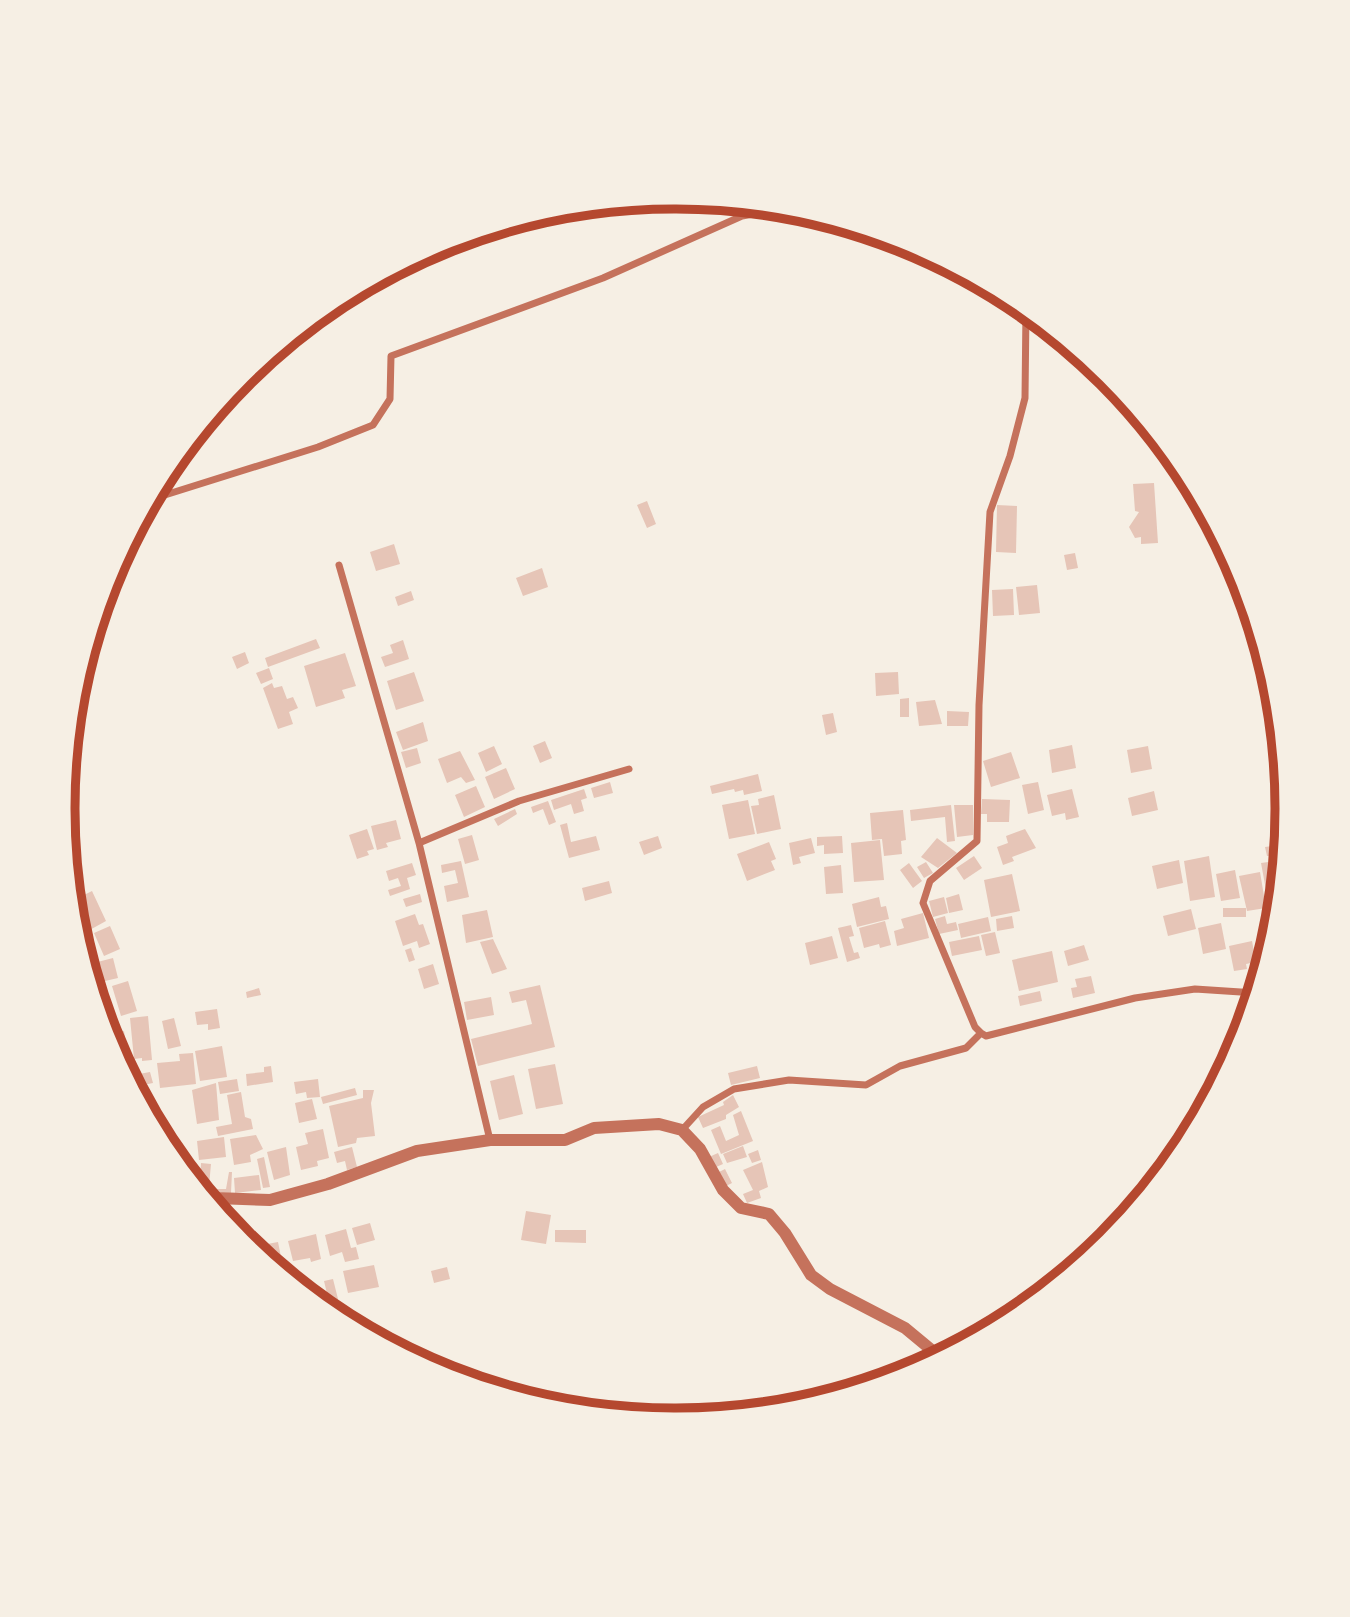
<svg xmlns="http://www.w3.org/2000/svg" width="1350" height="1617" font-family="'IBM Plex Serif',serif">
	<rect width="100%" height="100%" fill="#f6efe4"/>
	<path fill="#e6c5b7" d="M1154,483l4,60 -17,1v-7l-6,1 -6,-11 10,-15 -4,-1 -2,-27z
		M647,501l9,23 -9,4 -10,-23z
		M997,505l20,1 -1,47 -20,-1z
		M394,544l6,20 -24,7 -6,-19z
		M1075,553l3,15 -11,2 -3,-15z
		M542,568l6,19 -25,9 -7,-18z
		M1037,585l3,28 -21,2 -3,-28z
		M1013,589l1,26 -21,1 -1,-26z
		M411,591l3,9 -16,6 -3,-9z
		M316,639l4,9 -52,19 -3,-9z
		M403,640l6,19 -24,8 -4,-10 12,-4 -3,-8z
		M245,652l4,11 -12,6 -5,-12z
		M345,653l11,33 -14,4 3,8 -29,9 -12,-41z
		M269,668l4,11 -12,5 -5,-11z
		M414,672l10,29 -28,9 -9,-29z
		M898,672l1,22 -23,2 -1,-23z
		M272,683l2,5 8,-2 5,13 6,-2 5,11 -9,4 4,12 -15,5 -15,-41z
		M909,698v19h-9v-18z
		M935,700l7,24 -23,2 -3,-24z
		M947,711l22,1 -1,14h-21z
		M833,713l4,19 -11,3 -4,-20z
		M423,722l5,19 -25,9 -7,-18z
		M545,741l7,17 -12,5 -7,-17z
		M1072,745l4,23 -24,5 -3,-23z
		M494,746l8,18 -16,8 -8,-19z
		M1148,746l4,23 -21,4 -4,-23z
		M417,748l4,15 -15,5 -5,-16z
		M460,751l15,29 -9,3 -5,-6 -14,6 -9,-24z
		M1011,752l9,26 -29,9 -8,-26z
		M506,768l9,21 -21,10 -9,-22z
		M758,774l4,17 -18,4 -1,-5 -8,2 -1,-3 -22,5 -2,-8z
		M610,782l3,11 -19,5 -3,-10z
		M1038,782l6,28 -16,4 -6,-29z
		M476,786l9,21 -21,10 -9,-22z
		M584,789l3,9 -6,2 3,11 -10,3 -3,-10 -17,6 -3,-10z
		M1072,789l7,28 -13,3 -1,-7 -13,3 -5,-21z
		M1154,791l4,19 -26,6 -4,-18z
		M774,795l7,34 -24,5 -6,-28 8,-1 -1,-6z
		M982,799l28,1 -1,22h-22v-8h-6z
		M748,800l7,34 -26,5 -7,-34z
		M548,801l8,21 -7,3 -6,-16 -10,4 -2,-6z
		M951,805l4,36 -8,1 -2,-25 -34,4 -1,-11z
		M954,805h19v30l-16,2z
		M515,809l2,5 -19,12 -4,-7z
		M903,810l3,30 -5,1 1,13 -18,2 -2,-17 -10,1 -2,-27z
		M396,820l5,19 -15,4 2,4 -11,3 -6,-24z
		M567,823l4,19 25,-6 4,14 -31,8 -9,-33z
		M367,829l7,20 -7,2 2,4 -12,4 -8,-24z
		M1025,829l11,19 -24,9 2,4 -11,4 -6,-18 11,-4 -2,-7z
		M472,835l7,25 -14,4 -7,-25z
		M658,836l4,12 -18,7 -5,-13z
		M842,836l1,17 -19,1v-9l-7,1v-9z
		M811,838l4,15 -16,4 2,6 -8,2 -4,-22z
		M937,838l20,15 -19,15 -17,-11z
		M880,840l4,40 -30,2 -3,-39z
		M769,842l7,17 -5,2 4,9 -28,11 -10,-27z
		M1284,844l-1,10 -16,2 -2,-9z
		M974,856l8,12 -18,12 -8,-12z
		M1209,856l6,41 -25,4 -6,-40z
		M1179,860l4,23 -26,6 -5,-23z
		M1282,860l-1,8 -5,1 3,19 -13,2 -5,-27z
		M461,861l8,36 -22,5 -3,-16 14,-3 -3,-13 -13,3 -1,-8z
		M926,862l7,11 -9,5 -7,-11z
		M412,863l4,12 -9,3 3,11 -20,7 -2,-6 13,-4 -3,-8 -9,3 -3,-10z
		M909,863l13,18 -9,7 -13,-18z
		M841,865l2,28 -17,1 -2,-27z
		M1235,870l5,28 -19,3 -5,-27z
		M1260,872l6,36 -19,3 -8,-35z
		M1012,874l8,37 -29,6 -7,-37z
		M609,881l3,12 -27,8 -3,-13z
		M92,891l14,30 -29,16 -3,-16 10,-4 -8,-18z
		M420,894l2,8 -16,5 -3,-8z
		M959,894l4,16 -14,3 -3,-15z
		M879,897l2,10 5,-1 3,13 -32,8 -5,-23z
		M944,897l4,16 -15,4 -4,-16z
		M1223,908h23v9h-23z
		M1191,909l5,20 -28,7 -5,-20z
		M487,910l6,27 -27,6 -4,-28z
		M923,913l6,25 -32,8 -3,-15 10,-3 -3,-9z
		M415,914l4,11 4,-1 7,20 -11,4 -2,-7 -14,5 -8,-25z
		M945,916l2,8 9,-2 2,8 -19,4 -4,-15z
		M1012,916l2,12 -17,3 -1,-12z
		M988,917l3,14 -30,7 -3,-14z
		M885,921l6,24 -11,3 -1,-4 -15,4 -5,-20z
		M1221,923l5,26 -23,5 -5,-26z
		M851,925l3,11 -5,1 5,16 4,-1 2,6 -13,4 -9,-34z
		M110,926l10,23 -16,7 -10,-23z
		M995,932l5,21 -14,3 -5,-21z
		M832,936l6,22 -28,7 -5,-22z
		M979,936l3,14 -30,6 -3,-14z
		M493,939l14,30 -15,5 -12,-32z
		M1252,941l4,21 -10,2 1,5 -13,2 -5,-25z
		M1084,945l5,15 -21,6 -4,-15z
		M411,948l4,12 -6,2 -4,-12z
		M1052,951l6,31 -39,9 -7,-31z
		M113,958l5,20 -26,6 -6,-19z
		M433,964l6,20 -15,5 -6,-20z
		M1091,976l4,17 -22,5 -2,-10 6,-1 -2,-8z
		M128,981l9,30 -16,5 -9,-30z
		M540,985l15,62 -77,19 -7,-27 61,-15 -6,-24 -14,3 -3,-11z
		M259,988l2,7 -14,3 -1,-6z
		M100,989l7,32 -4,1 -9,-32z
		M1040,991l2,10 -22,5 -2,-10z
		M491,997l3,18 -27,5 -3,-18z
		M217,1009l3,19 -12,2v-6l-11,1 -2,-13z
		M148,1016l4,44 -10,1v-3l-8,1 -4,-41z
		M174,1018l7,28 -13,3 -6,-28z
		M124,1031l2,12 -15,3 -4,-12z
		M222,1046l5,31 -27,4 -5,-30z
		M193,1053l3,31 -36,4 -3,-25 23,-2 -1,-7z
		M555,1064l8,40 -27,5 -8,-40z
		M271,1066l2,16 -26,4 -1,-12 18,-2v-5z
		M757,1066l3,12 -29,7 -3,-12z
		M150,1072l3,11 -20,4 -5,-11z
		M514,1075l9,39 -24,6 -9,-39z
		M237,1079l2,12 -19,3 -2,-12z
		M318,1079l2,18 -13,1 -1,-6 -10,2 -2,-12z
		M216,1083l3,37 -22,4 -5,-34z
		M355,1088l2,7 -34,9 -2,-7z
		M363,1090h11l-3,13 4,33 -18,2 -1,5 -18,4 -9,-41 34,-8z
		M241,1092l4,25 6,2 2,10 -35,7 -2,-9 16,-3 -5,-29z
		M733,1095l6,12 -13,8v4l-23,9 -5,-11 26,-12 -1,-3z
		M312,1099l5,20 -18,4 -4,-20z
		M741,1111l12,30 -32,13 -10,-24 9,-4 6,15 13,-6 -6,-20z
		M323,1129l6,29 -12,3 1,5 -17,4 -5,-23 12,-3 -3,-11z
		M256,1135l7,14 -13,6 1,7 -17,3 -4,-26z
		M224,1137l2,20 -27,3 -2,-19z
		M743,1146l4,11 -20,6 -4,-9z
		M286,1147l4,28 -16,5 -7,-28z
		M352,1147l5,20 -10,3 -2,-9 -8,2 -3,-11z
		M758,1150l3,10 -9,3 -4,-9z
		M718,1153l5,11 -9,4 -5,-11z
		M264,1157l6,30 -7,1 -6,-29z
		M762,1162l6,25 -9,4 2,7 -14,5 -4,-9 10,-4 -10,-20z
		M201,1163l10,1 -2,22 -9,-4z
		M725,1169l7,14 -6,3 -7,-14z
		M229,1172h3l-1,21 -14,-1v-3h9z
		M259,1175l2,15 -26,3 -1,-15z
		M526,1211l25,4 -5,29 -25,-4z
		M370,1223l5,17 -18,5 -5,-17z
		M346,1229l5,19 5,-1 3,12 -14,3 -3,-10 -12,4 -5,-21z
		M555,1230h31v13l-31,-1z
		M316,1234l5,25 -10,3 -1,-4 -17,3 -5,-20z
		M278,1242l5,25 -8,1 -22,-18 -1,-3z
		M374,1265l5,22 -31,6 -5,-22z
		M447,1267l3,12 -16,4 -3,-12z
		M333,1279l5,20 -8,7 -6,-25z"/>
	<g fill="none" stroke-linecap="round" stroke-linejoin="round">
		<path stroke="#c5725c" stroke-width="7" d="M149,500l169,-53 55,-22 17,-26 1,-43 212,-78 139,-62 45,-8
			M339,565l80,278 71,297
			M419,843l100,-42 110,-32
			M981,1033l5,3 149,-38 60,-9 61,4
			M682,1130l21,-23 31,-18 55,-9 77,5 34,-19 66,-18 15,-15 -6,-6 -52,-124 7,-22 47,-40 2,-136 11,-193 20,-56 15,-58 1,-89"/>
		<path stroke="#c5725c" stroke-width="12" d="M195,1183l21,15 54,2 58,-16 89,-33 73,-11h75l29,-12 65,-4 23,6 18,19 23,41 18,18 28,6 16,19 26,42 19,14 75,39 35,29"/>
	</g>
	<path d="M0 0H1350V1617H0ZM674 209H676A599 599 0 0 1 1275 808V809A599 599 0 0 1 676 1408H674A599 599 0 0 1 75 809V808A599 599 0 0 1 674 209Z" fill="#f6efe4" fill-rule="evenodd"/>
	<path fill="none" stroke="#b5482f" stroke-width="9" d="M674 209H676A599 599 0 0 1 1275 808V809A599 599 0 0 1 676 1408H674A599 599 0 0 1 75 809V808A599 599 0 0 1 674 209Z"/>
</svg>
